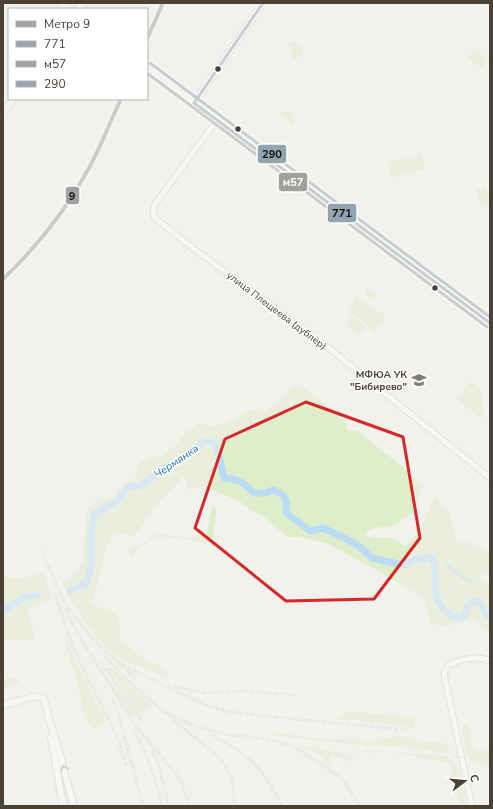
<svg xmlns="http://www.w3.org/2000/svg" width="493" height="809" font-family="'Nunito Sans',sans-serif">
	<rect width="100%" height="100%" fill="#f2f1ec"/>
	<path fill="#dfeeca" d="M299,41l4,15 -10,3 -4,-16z
		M474,49l15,11 -6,9 -15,-11z
		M289,110l6,12 -2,3 -15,-11z
		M421,154l4,15 -33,9 -4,-15z
		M486,187l4,17 -10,2 -4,-16z
		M367,288l10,7 -4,5 -9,-7z
		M357,296l19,15 -10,13 -19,-14z
		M377,310l9,7 -12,15 -8,-7z
		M351,316l16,12 -7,8 -15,-12z
		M470,381l10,8 4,27 -3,3 -24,-20z
		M292,387h10l22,15 22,20 1,7 2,2h8l45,35 20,19 -7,26 -21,15 -19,2 -10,4 2,5 25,1 13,8 14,-14 16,-38 15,22 6,24 11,2 23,11v21l-9,-2 -2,4 11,10v45l-8,-3 -7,-10 -28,8 -16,-2 -6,-25 -52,-31 -45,-24 -28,-7h-12l-27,-22 -9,-4 -13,-10 -36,-15 -6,2 -10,2v-11l-6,-4 -1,7c-21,16 -30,36 -47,55l-11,-4h-12l1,5 -6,14 -7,33 -5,10 -2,10 17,4 8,5 4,12 -1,12c15,14 26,23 46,30l3,8 -4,1c-15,-7 -31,-12 -45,-20 -19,-10 -50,-55 -57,-75l12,-7 9,-13 4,-51 9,-11 15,-2 11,-12 14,-9 3,-14 13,-7 8,2 19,-16 1,-5 20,-14 10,4 16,-4 27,-14 13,3z
		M212,506h2l3,5 -3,16 -1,14 -7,3 -18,-5h-12l-19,-3 -16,11 -10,11 -2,-1 2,-10 12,-3 14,-11c11,2 40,8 50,1z
		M43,573l9,27 -25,9 9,31h-33v-63l17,2z
		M67,640l10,24 14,26 4,11 10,16v5l-2,3 -9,4 -2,-1 -7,-11 -9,-39 -11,-35z
		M88,649l6,6 8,15 23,29 12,19 -4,-1 -4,-5z
		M116,663c9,3 18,8 21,17 -7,-3 -13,-11 -20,-15z
		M113,667c12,13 21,27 37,35l1,4c-3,4 -8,4 -11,7l-2,-1 -16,-26 -12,-16 -1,-2z
		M18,678l1,5 -16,4v-8z
		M347,711l57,6h10l1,11 -11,-1 -21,-5 -15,1 -11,-3h-17l-4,-2 8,-4z
		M464,724l4,2 4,20 4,5h14v15c-9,-3 -17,-1 -23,-11l-5,-25z
		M277,733h4l11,2 39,5 5,-1 37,2 27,-5 23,6 17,-1 9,6 -1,4 -3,2 -47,-7 -42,-1 -83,-10z
		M56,746l16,60h-7z
		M300,746c19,2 37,5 55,12v1l-3,3 -17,-7h-6l2,9 -8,-7 -23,-10z
		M368,749l20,4h27l34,4 11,13 7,36h-7l-5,-26 -6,-17 -42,-8 -25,-3 -16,1 -2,-3z"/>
	<path fill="#b9dbf3" d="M444,564h4l11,9 18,11c-13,-5 -24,-9 -33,-20z"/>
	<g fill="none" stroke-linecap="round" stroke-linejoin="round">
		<path stroke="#b9dbf3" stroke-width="1" d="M88,506l7,8"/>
		<path stroke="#b9dbf3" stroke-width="7" d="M70,590l16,-6 5,-16v-36l4,-18 23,-14 7,-10 6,-4 7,1 10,-6 12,-12 15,-6 11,-9 10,-5 5,-6 6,-2 7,2c6,10 7,23 10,35 15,1 19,4 30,15h11l8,-3c13,5 14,8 13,22 7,8 16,12 24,19l13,-3 22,10 15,9 12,11 31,7 13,-6 17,-1c4,12 1,23 3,35 1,13 15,28 28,24l5,-12 6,-4c11,3 6,8 12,15l3,1
			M3,610l22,-13 12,-1"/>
		<g stroke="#d0cec9" stroke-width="7">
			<path id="minor" d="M217,120l-62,84 -2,7 2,7 39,31 131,96 165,133
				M472,806l-28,-132 4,-8c11,-7 29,-11 42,-5"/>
		</g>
		<g stroke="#d0cec9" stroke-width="8">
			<path id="tertiary" d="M79,9l4,-6
				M194,103l69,-100
				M3,705l33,-9 8,3 7,27 1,1 22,79
				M51,737l12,69"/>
		</g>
		<g stroke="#d2cec2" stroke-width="9">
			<path id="secondary" d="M61,3l9,6
				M147,67l343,256
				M3,113l10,-14"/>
		</g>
		<use href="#minor" stroke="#fdfdfc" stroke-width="5"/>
		<use href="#tertiary" stroke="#fdfdfc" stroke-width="6"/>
		<use href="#secondary" stroke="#f7f5ef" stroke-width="7"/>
		<g stroke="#dadad9" stroke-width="2.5">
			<path id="rail" d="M42,550l5,14
				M45,558l14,33 8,16 21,26 20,21 16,11 44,23 38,17 24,7 43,5 135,13
				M55,594c6,16 10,34 17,50 16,41 43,78 54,121
				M65,609l17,32 54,85 43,52 7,17 3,11
				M105,656l22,24 37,32 31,14 33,9 39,4 19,5 14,6 29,19 15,12 16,25
				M100,660l40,58
				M176,687l28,6 40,-2 52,4
				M113,699l7,20 23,87
				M173,720c17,15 40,28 53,47 7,11 8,26 9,39
				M134,732c15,23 21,48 28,74
				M211,734c36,19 54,35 71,72
				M152,751l5,8 12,47
				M453,756l9,1"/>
		</g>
		<use href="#rail" stroke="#fff" stroke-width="1" stroke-dasharray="3" stroke-linecap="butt"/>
		<g stroke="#fff" stroke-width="6">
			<path id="bus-1" d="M194,103l296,220
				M194,103l69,-100"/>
		</g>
		<g stroke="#fff" stroke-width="6">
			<path id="bus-2" d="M147,73l340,254"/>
		</g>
		<g stroke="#fff" stroke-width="6">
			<path id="bus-3" d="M150,63l340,254"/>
		</g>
		<use href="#bus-1" stroke="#92a4af" stroke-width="3"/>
		<use href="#bus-2" stroke="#a2a09b" stroke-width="3"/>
		<use href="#bus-3" stroke="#92a4af" stroke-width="3"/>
		<g stroke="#fff" stroke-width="7">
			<path id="metro-1" d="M147,39l16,-36
				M3,279c34,-32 63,-69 86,-111 12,-22 21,-46 32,-69"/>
		</g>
		<use href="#metro-1" stroke="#a3a1a0" stroke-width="4"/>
	</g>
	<defs><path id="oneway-chevron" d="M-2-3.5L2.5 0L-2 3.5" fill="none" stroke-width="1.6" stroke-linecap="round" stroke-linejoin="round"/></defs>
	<use stroke="#9b968f" href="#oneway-chevron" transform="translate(64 768) rotate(-106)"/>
	<path d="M0 0H493V809H0ZM306,402l97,35 17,101 -46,61 -88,2 -91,-73 30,-89z" fill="#f2f1ec" fill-opacity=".55" fill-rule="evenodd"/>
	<path fill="none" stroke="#d62828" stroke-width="3" stroke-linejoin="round" d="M306,402l97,35 17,101 -46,61 -88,2 -91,-73 30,-89z"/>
	<defs>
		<g id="university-bare" transform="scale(1.2)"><path d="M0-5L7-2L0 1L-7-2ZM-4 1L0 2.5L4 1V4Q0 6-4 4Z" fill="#857f76" stroke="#fff" stroke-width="2.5" paint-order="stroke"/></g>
	</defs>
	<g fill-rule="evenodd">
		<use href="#university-bare" x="419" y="380"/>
	</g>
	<g fill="#4a4236" stroke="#fff" stroke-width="1.5">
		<circle cx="218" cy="69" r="3.5"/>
		<circle cx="238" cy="129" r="3.5"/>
		<circle cx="435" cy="288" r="3.5"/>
	</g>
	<g text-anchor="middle" stroke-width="3" stroke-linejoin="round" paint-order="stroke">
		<g font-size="10" fill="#4a4236" stroke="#fff">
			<text transform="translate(277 310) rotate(37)" y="4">улица Плещеева (дублёр)</text>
		</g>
		<g font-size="10" font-weight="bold" fill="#4a4236" stroke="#fff" text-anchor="end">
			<text x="407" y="378">МФЮА УК<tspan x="407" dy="12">"Бибирево"</tspan></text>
		</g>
		<g font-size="11" font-style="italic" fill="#2578b6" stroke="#fff">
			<text transform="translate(176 461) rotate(-34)" y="4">Чермянка</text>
		</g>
	</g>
	<g stroke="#fff" stroke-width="1.5">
		<rect x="257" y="144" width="30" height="20" rx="4" fill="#92a4af"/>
		<rect x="278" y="172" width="30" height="20" rx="4" fill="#a2a09b"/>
		<rect x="65" y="186" width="15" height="19" rx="4" fill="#a3a1a0"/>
		<rect x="327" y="203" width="30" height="20" rx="4" fill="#92a4af"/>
	</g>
	<g font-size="11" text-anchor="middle" font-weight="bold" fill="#fff">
		<text x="293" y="186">м57</text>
	</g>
	<g font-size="11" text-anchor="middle" font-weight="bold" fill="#111">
		<text x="272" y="158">290</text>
		<text x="72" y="200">9</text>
		<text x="342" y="217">771</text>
	</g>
	<rect width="493" height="809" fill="none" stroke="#4a4236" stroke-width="8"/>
	<rect x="8" y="8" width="140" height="92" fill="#ffffff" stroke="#b7b3af"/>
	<rect x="16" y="21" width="20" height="6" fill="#a3a1a0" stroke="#b7b3af"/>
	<text x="44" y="28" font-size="12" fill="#4a4236">Метро 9</text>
	<rect x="16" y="41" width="20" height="6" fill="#92a4af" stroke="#b7b3af"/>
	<text x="44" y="48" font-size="12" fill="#4a4236">771</text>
	<rect x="16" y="61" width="20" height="6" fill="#a2a09b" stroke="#b7b3af"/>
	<text x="44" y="68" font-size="12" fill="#4a4236">м57</text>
	<rect x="16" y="81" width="20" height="6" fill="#92a4af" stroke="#b7b3af"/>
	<text x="44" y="88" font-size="12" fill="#4a4236">290</text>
	<g transform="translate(465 781) rotate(74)" stroke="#ffffff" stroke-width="3" paint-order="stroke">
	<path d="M0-3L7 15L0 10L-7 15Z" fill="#4a4236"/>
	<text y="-6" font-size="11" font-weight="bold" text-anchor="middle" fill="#4a4236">С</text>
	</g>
</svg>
